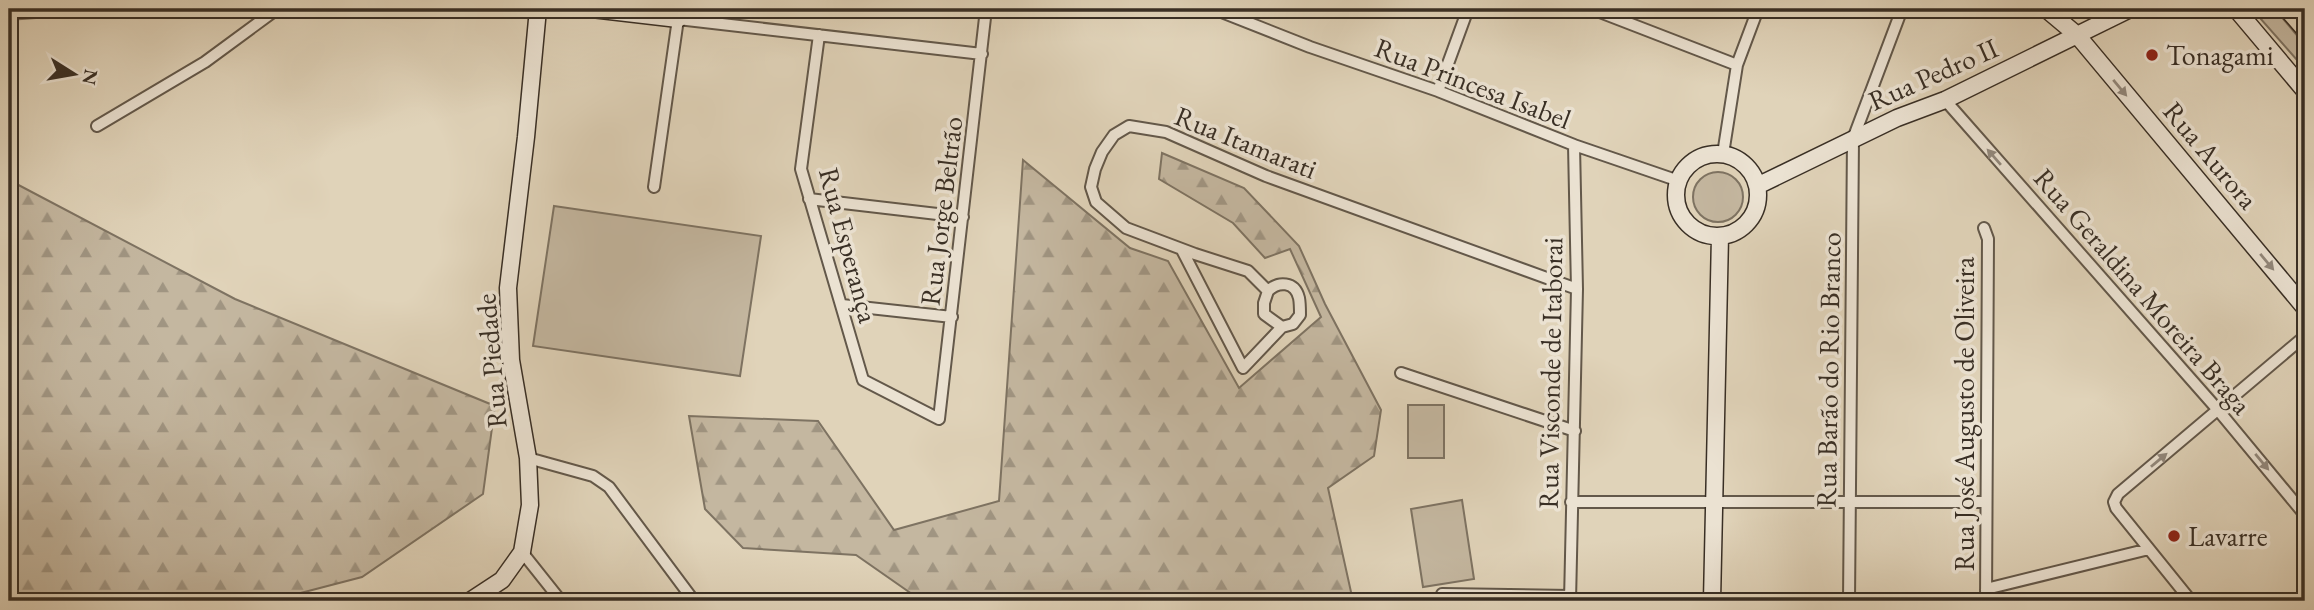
<svg xmlns="http://www.w3.org/2000/svg" width="2314" height="610" font-family="'EB Garamond',serif">
	<defs>
		<pattern id="grass-tufts" width="24" height="20" patternUnits="userSpaceOnUse" patternTransform="scale(1.75)"><rect width="24" height="20" fill="#c4b7a0"/><path d="M3 7l-1-3M5 7V3M7 7l1-3M15 17l-1-3M17 17v-4M19 17l1-3" fill="none" stroke="#a09582"/></pattern>
		<pattern id="forest-firs" width="22" height="20" patternUnits="userSpaceOnUse" patternTransform="scale(1.75)"><rect width="22" height="20" fill="#c4b7a0"/><path d="M5 1l3.5 6h-7zM16 11l3.5 6h-7z" fill="#a09582"/></pattern>
		<pattern id="water-waves" width="16" height="10" patternUnits="userSpaceOnUse" patternTransform="scale(1.75)"><rect width="16" height="10" fill="#a79b87"/><path d="M0 5q4-4 8 0t8 0" fill="none" stroke="#897f6e"/></pattern>
	</defs>
	<rect width="100%" height="100%" fill="#e0d3b9"/>
	<filter id="stains"><feTurbulence type="fractalNoise" baseFrequency=".00286" numOctaves="4"/><feColorMatrix values="0 0 0 0 .2 0 0 0 0 .09 0 0 0 0 .02 0 0 0 .5 -.17"/></filter>
	<radialGradient id="worn" r=".72"><stop offset=".6" stop-color="#630" stop-opacity="0"/><stop offset="1" stop-color="#630" stop-opacity=".3"/></radialGradient>
	<path fill="url(#grass-tufts)" stroke="#7e7362" stroke-width="2" d="M2252,9h23l30,36v24z"/>
	<path fill="url(#forest-firs)" stroke="#7e7362" stroke-width="2" d="M1162,153l82,35 55,58 26,58 56,106 -7,46 -46,32 25,113h-431l-66,-46 -113,-7 -38,-39 -16,-93 129,5 76,109 105,-29 24,-341 107,88 38,13 71,127 82,-71 -31,-68 -25,9 -32,-35 -74,-44z
		M9,180l226,119 260,107 -12,88 -121,83 -92,24h-261z"/>
	<path fill="#c4b7a0" stroke="#7e7362" stroke-width="2" d="M1693 197a25 25 0 1 1 50 0a25 25 0 1 1-50 0Z
		M554,206l207,30 -21,140 -207,-30z
		M1408,405h36v53h-36z
		M1462,500l12,79 -51,8 -12,-78z"/>
	<path fill="url(#water-waves)" stroke="#7b7060" stroke-width="2" d="M9,9h40v8l-40,3z"/>
	<g fill="none" stroke-linecap="round" stroke-linejoin="round">
		<g stroke="#63584a" stroke-width="14">
			<path id="street" d="M1214,9l96,38 128,44 136,54 105,36
				M1592,9l145,56
				M819,35l-18,134 62,211 76,39 47,-410
				M1438,91l30,-82
				M1945,100l273,310 87,105
				M97,126l108,-64 72,-53
				M1723,154l14,-89 21,-56
				M654,187l24,-168 304,35
				M809,199l154,18
				M1984,228l4,11 -2,362
				M1182,250l61,118 39,-41
				M1268,291l-4,12v11l18,13 11,-3 7,-9c0,-5 0,-12 -1,-17 -4,-17 -21,-17 -31,-7l-20,-20 -53,-17 -69,-26 -30,-26 -5,-15 4,-18 7,-17 12,-17 15,-9 37,6 100,44 311,113
				M842,305l110,12
				M1401,373l174,58
				M528,458l65,18 16,11 85,114
				M1571,502h415
				M522,552l39,49
				M1986,589l163,-40
				M1442,594l128,2
				M1570,601l7,-312 -3,-144
				M1849,601l4,-462 49,-130
				M2191,601l-75,-93 -2,-6 4,-8 187,-158"/>
		</g>
		<g stroke="#392f25" stroke-width="19">
			<path id="secondary" d="M592,9l86,10 1,-10
				M2046,9l31,26 228,273
				M2236,9l69,82
				M1676 195a41 41 0 1 1 82 0a41 41 0 1 1-82 0Z
				M1757,186l140,-68 48,-18 185,-91
				M470,601l32,-21 20,-28 8,-47 -2,-47 -17,-98 -3,-72 18,-151 12,-128
				M1712,601l8,-365"/>
		</g>
		<g stroke="#392f25" stroke-width="24">
			<path id="highway" d="M2290,9l15,17"/>
		</g>
		<use href="#street" stroke="#ebe2d2" stroke-width="10"/>
		<use href="#secondary" stroke="#ebe2d2" stroke-width="16"/>
		<use href="#highway" stroke="#e0d3b9" stroke-width="21"/>
	</g>
	<defs><path id="oneway-solid" d="M-6-.8H1V-3.2L6.5 0L1 3.2V.8H-6Z" transform="scale(1.75)"/></defs>
	<g fill="#92887c">
		<use href="#oneway-solid" transform="translate(2120 88) rotate(50)"/>
		<use href="#oneway-solid" transform="translate(1994 157) rotate(-131)"/>
		<use href="#oneway-solid" transform="translate(2267 262) rotate(50)"/>
		<use href="#oneway-solid" transform="translate(2159 460) rotate(-40)"/>
		<use href="#oneway-solid" transform="translate(2262 462) rotate(50)"/>
	</g>
	<g fill="#8f2418" stroke="#ebe2d2" stroke-width="2.5">
		<circle cx="2152" cy="55" r="7"/>
		<circle cx="2174" cy="536" r="7"/>
	</g>
	<g text-anchor="middle" stroke-width="7" stroke-linejoin="round" paint-order="stroke">
		<g font-size="28" fill="#392f25" stroke="#ebe2d2" text-anchor="start">
			<text x="2166" y="65">Tonagami</text>
			<text x="2188" y="546">Lavarre</text>
		</g>
		<g font-size="28" fill="#392f25" stroke="#ebe2d2">
			<text transform="translate(1933 74) rotate(-24)" y="10">Rua Pedro II</text>
			<text transform="translate(1473 83) rotate(21)" y="10">Rua Princesa Isabel</text>
			<text transform="translate(1246 142) rotate(22)" y="10">Rua Itamarati</text>
			<text transform="translate(2211 155) rotate(50)" y="10">Rua Aurora</text>
			<text transform="translate(941 211) rotate(-83)" y="10">Rua Jorge Beltrão</text>
			<text transform="translate(849 245) rotate(75)" y="10">Rua Esperança</text>
			<text transform="translate(2143 291) rotate(49)" y="10">Rua Geraldina Moreira Braga</text>
			<text transform="translate(491 361) rotate(-95)" y="10">Rua Piedade</text>
			<text transform="translate(1828 370) rotate(-89)" y="10">Rua Barão do Rio Branco</text>
			<text transform="translate(1550 373) rotate(-89)" y="10">Rua Visconde de Itaborai</text>
			<text transform="translate(1964 414) rotate(-90)" y="10">Rua José Augusto de Oliveira</text>
		</g>
	</g>
	<rect width="2314" height="610" fill="none" stroke="#e0d3b9" stroke-width="35"/>
	<rect x="10" y="10" width="2293" height="589" fill="none" stroke="#392f25" stroke-width="3.5"/>
	<rect x="18" y="18" width="2279" height="575" fill="none" stroke="#392f25" stroke-width="2"/>
	<g transform="translate(74 74) rotate(101)" stroke="#ebe2d2" stroke-width="5" paint-order="stroke">
	<path d="M0-5L12 26L0 18L-12 26Z" fill="#392f25"/>
	<text y="-10" font-size="19" font-weight="bold" text-anchor="middle" fill="#392f25">N</text>
	</g>
	<rect width="100%" height="100%" filter="url(#stains)"/>
	<rect width="100%" height="100%" fill="url(#worn)"/>
</svg>
